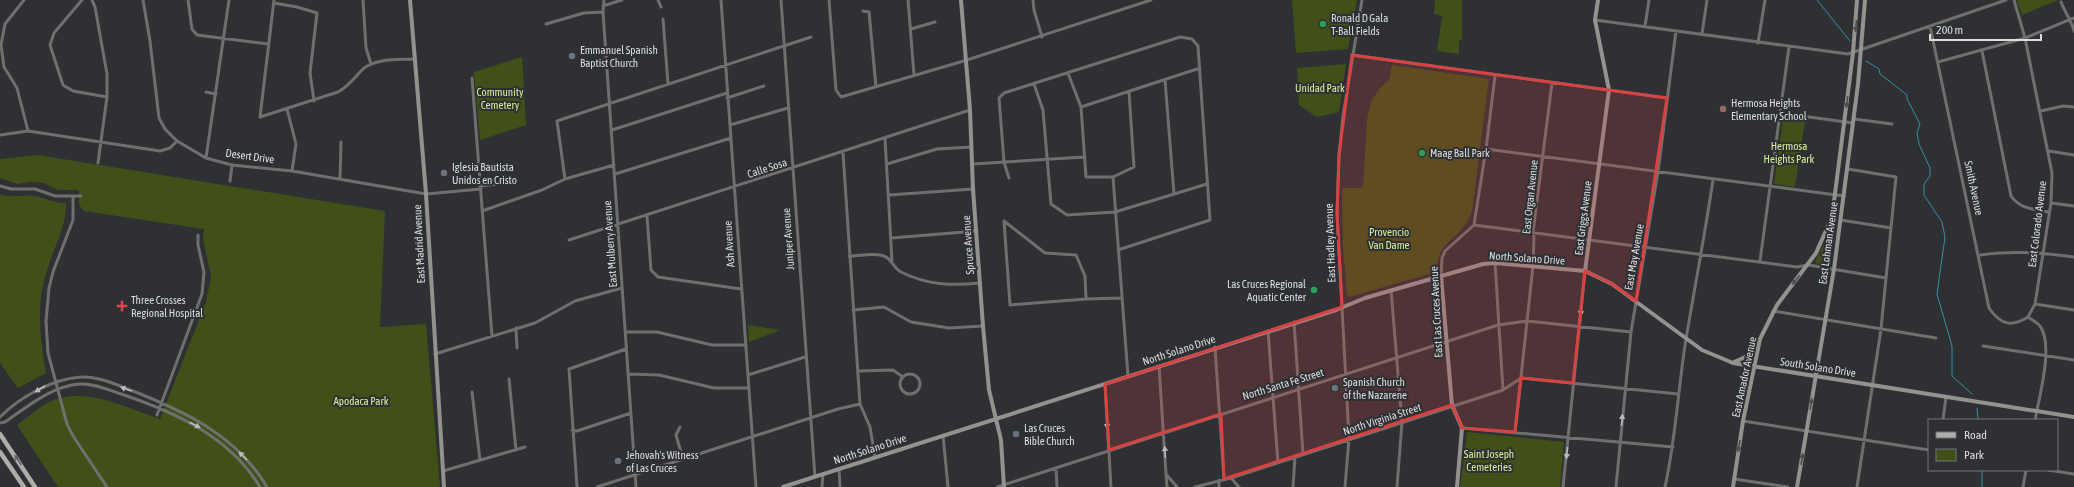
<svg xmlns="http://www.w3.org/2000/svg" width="2074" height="487" font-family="'Asap Condensed',sans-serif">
	<rect width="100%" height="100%" fill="#2e3034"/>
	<path fill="#415019" d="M1292,0h65l-9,49 -52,4z
		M1435,0h27v39l-3,1v14l-22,-3 5,-35 -8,-2z
		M2017,0h41l-36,15z
		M522,57l4,68 -46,15 -6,-68z
		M1346,64l-7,48 -22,5 -18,-12 -2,-37z
		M1392,65l97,14 -17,132c-10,30 -34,26 -36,61l-87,25 -2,-3 -4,-48 -1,-58h20l1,-3 4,-65 4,-18 8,-13 10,-9z
		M1783,118l22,3 -10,66 -21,-3z
		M38,155l347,56 -5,116 46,-3 14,163h-382l-41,-62c9,-6 18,-15 27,-20 36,-22 80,2 116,14l46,-117 5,-25 -8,-39 1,-9 -120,-18 -5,-6v-15h-21l-14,-7 -13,-1 -14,2 -17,-6v-19z
		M0,194c11,5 21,0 32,2 13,1 20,7 34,7 0,26 -13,46 -20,70 -10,33 -6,66 0,100l-28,15 -18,-25z
		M1839,203l-9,61 -3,1 -10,-1 -2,-3 12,-22z
		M748,325l32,5 -31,12z
		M1467,432l97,10 -4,45h-100z"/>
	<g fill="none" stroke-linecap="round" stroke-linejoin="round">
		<path stroke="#368fa5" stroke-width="1" d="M1817,0l33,41
			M1866,61l13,8 1,5 27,21v4l13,25 -3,9 2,11 11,24v8l-6,8v11l18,27 3,15 -8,57 15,52v30l20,18
			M1977,408l1,12
			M1982,470v17"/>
		<path stroke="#6f6f6d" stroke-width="3" d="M24,0l-19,24 -4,21 3,22 13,21 11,43
			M82,0l-28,33 -4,12 13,40 10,6 34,6
			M92,0l3,7 12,67v23l-9,66
			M143,0l7,41 9,77 6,11 12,12
			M188,0l4,29 5,6 71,9
			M274,0l-14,117 78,-25c11,-6 17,-15 25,-23 13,-11 35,-9 51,-10
			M363,0l3,48 5,16
			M604,0l-1,12 33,475
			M658,0l3,7
			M721,0l35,487
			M781,0l34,477
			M829,0l7,90 5,7 126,-37 184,-60
			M908,0l6,75
			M1033,0l1,10 8,27
			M2014,0l11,38 27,135 -1,30 -16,101 -7,13c4,3 10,6 12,9 14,19 -1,72 -5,94
			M2061,2c3,8 12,22 13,29
			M274,3l23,4 20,6 -7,60 4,28
			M603,6l19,-6
			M863,11l6,1 7,75
			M663,19l5,65
			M1595,20l253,34 158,-54
			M546,24l38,-11 19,-1
			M1645,26l4,-26
			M1930,26l59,282c11,16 22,20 39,9
			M911,29l24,-7
			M1702,34l5,-34
			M1758,43l7,-43
			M1982,51l29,145c9,13 22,13 37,16
			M1352,55l315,43
			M1938,62l87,-24 49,-20
			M1068,73l13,34 5,70h27l21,-10 -5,-75
			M472,78l20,258
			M1165,80l9,114
			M1034,84l9,26 8,94 16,11 48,-3 92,-28
			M206,92l10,2
			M727,98l37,-12
			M1081,107l119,-39
			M287,109l9,35 -4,27
			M2041,111l22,-5 11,1
			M1780,113l73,10
			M1854,119l38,5
			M730,125l58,-17
			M612,130l115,-37
			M0,135l28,-4 132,20 10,-3 7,-7 29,17 26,7 60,6 134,23 55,-5
			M885,139l7,122
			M1486,149l358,47
			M2049,151l25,4
			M843,153l17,251 10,23 5,30
			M206,158l23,-158
			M887,164l50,-15 35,-2
			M973,164l111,-7
			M1848,169l48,8 -15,152 -24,158
			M615,174l116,-36
			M1113,177l15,199
			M1009,178l-5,-16 -5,-64 5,-5 176,-56 12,2 6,7 12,174 -92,30
			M340,179l1,-37
			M565,179l-8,-58 254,-84
			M230,181l2,-16
			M0,186l11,3h24l20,7h26
			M480,186l27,-3
			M889,195l84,-6
			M73,196v24l-20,52 -4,16 -3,33 2,32 19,71 6,12 34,51
			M2051,203l23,3
			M482,211l60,-21 23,-11 49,-14
			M647,216l4,54 7,7 83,12
			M1841,220l50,8
			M1004,221l41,32 31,2 9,21 1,23 -76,6z
			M1474,225l323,42 11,-2 78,13
			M891,238l86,-7
			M569,240l401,-130
			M1980,255c32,-5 62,-2 94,2
			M849,256c10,0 21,-3 31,-1 11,1 13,13 21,17 26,13 50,14 79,11
			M1760,261l29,-214
			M1495,263l8,127
			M1441,276l1,-18 3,-7 29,-26 12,-76 9,-73
			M1391,290l11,132 -5,65
			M1086,299l36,-1
			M2035,304l39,6
			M853,310l31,-3 27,15 38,6 34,-2
			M1773,311l163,27
			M1294,322l9,132
			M516,328l1,20
			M1268,331l10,132
			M625,332h32l55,13h33
			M1983,346l91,14
			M1215,347l9,132
			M435,354l100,-31 40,-22 47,-13
			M1159,366l7,108 11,13
			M859,371l34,-1 10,7
			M628,374l31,1 55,13h34
			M900 384a10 10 0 1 1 20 0a10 10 0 1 1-20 0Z
			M748,375l57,-18
			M509,379l7,71
			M1105,384l6,103
			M472,392l8,68
			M157,415l45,-121 2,-22 -6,-27v-10
			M0,417c20,-20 52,-38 81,-40 17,-1 36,8 52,14 53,21 104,45 134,96
			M1943,420l3,-23
			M1743,421l186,29
			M0,423l5,-1c22,-15 46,-36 75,-38 14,-1 28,6 41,10 54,18 109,43 139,93
			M680,427l-4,8 7,24
			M1462,428l211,19
			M572,430l5,1 54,-18
			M1515,432l18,-166 1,-29 -1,-5 19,-149
			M943,435l5,52
			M1056,468l1,19
			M839,469l1,18
			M2048,470l26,4
			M443,471l82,-24
			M1166,474l1,13
			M1231,478l8,9
			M1734,479l54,8
			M577,487l-8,-118 57,-20
			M597,487l241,-78 22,-5
			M822,487l1,-13
			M997,487l501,-162 29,-4 104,11
			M1195,487l36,-9 272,-88 18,-12 157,16
			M1219,487v-7
			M1293,487l2,-30
			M1345,487l4,-49 -12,-224 2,-59 4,-39 19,-116
			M1563,487l22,-216
			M1616,487l15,-155 27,-160 18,-141
			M1665,487c11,-49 13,-99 21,-148 9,-53 19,-106 27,-159
			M2023,487l3,-17"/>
		<path stroke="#93928f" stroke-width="4" d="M410,0l16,194 18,293
			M961,0l9,110 3,79 10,137 6,64 12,50 3,47
			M1585,271l24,-181 -14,-70 3,-20
			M1441,276l11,129 10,23 -5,59
			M1734,362l16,-7 8,-13
			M783,487l553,-177 29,-12 118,-34 12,-1 90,8 27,13 90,66 31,13 341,54
			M1733,487l10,-66 17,-82 17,-34 39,-52 16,-36 21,-164 4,-53
			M1797,487l37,-218 24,-185 7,-84"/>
		<path stroke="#aeada9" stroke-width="4.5" d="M0,434l35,53
			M0,452l24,35"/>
	</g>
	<defs><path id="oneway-solid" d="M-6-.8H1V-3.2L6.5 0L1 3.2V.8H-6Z"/></defs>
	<g fill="#4c4d4f">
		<use href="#oneway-solid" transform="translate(1856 26) rotate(95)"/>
		<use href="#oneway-solid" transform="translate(1847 102) rotate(97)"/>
		<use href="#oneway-solid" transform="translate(1796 280) rotate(129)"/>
		<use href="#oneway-solid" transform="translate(1811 404) rotate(-81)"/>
		<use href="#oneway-solid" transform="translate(1739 446) rotate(99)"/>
		<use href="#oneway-solid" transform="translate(1802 459) rotate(-80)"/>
	</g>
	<g fill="#bbbcbd">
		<use href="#oneway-solid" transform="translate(1581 310) rotate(97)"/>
		<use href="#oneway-solid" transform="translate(40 389) rotate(148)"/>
		<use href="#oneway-solid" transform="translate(126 389) rotate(-160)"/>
		<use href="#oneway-solid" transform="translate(1622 420) rotate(-85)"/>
		<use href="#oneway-solid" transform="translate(1107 423) rotate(87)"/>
		<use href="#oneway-solid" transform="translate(195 425) rotate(28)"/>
		<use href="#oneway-solid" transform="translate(1165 452) rotate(-93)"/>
		<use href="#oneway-solid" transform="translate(1567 453) rotate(96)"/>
		<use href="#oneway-solid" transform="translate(243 456) rotate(-134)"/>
	</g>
	<use fill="#616263" href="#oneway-solid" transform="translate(18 460) rotate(-123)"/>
	<path fill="#d74343" fill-opacity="0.2" stroke="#d74343" stroke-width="3" stroke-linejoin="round" d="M1352,55l315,43 -31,203 -24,-17 -27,-13 -12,112 -52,-5 -6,54 -53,-4 -10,-23 -228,74 -3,-65 -112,36 -4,-66 237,-77 -5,-93 2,-59z"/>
	<g fill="#2e9e5b" stroke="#2e3034" stroke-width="1.5">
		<circle cx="1323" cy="24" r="4"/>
		<circle cx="1422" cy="153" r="4"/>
		<circle cx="1314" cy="290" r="4"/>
	</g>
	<g fill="#6b7280" stroke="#2e3034" stroke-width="1.5">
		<circle cx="572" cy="56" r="4"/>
		<circle cx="444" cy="173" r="4"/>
		<circle cx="1335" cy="388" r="4"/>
		<circle cx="1016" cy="434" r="4"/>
		<circle cx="618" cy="461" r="4"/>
	</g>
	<circle fill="#8d6e63" stroke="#2e3034" stroke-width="1.5" cx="1723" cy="109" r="4"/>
	<path fill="#e0444e" stroke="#2e3034" stroke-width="1.5" d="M120 300h4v4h4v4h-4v4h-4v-4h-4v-4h4z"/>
	<g text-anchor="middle" stroke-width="4" stroke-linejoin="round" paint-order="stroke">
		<g font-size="11" fill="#dbdddf" stroke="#2e3034" text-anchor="start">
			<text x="1331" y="22">Ronald D Gala<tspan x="1331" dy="13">T-Ball Fields</tspan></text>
			<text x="580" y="54">Emmanuel Spanish<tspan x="580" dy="13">Baptist Church</tspan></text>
			<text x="1731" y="107">Hermosa Heights<tspan x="1731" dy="13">Elementary School</tspan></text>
			<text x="1430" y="157">Maag Ball Park</text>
			<text x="452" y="171">Iglesia Bautista<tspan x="452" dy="13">Unidos en Cristo</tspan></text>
			<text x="1306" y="288" text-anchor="end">Las Cruces Regional<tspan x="1306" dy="13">Aquatic Center</tspan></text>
			<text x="131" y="304">Three Crosses<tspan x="131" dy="13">Regional Hospital</tspan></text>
			<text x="1343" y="386">Spanish Church<tspan x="1343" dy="13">of the Nazarene</tspan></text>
			<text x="1024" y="432">Las Cruces<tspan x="1024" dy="13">Bible Church</tspan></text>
			<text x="626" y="459">Jehovah's Witness<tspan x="626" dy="13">of Las Cruces</tspan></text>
		</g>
		<g font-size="11" fill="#d6f197" stroke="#2e3034">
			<text x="1320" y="92">Unidad Park</text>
			<text x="500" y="96">Community<tspan x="500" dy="13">Cemetery</tspan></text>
			<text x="1789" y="150">Hermosa<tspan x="1789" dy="13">Heights Park</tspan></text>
			<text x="1389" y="236">Provencio<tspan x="1389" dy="13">Van Dame</tspan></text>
			<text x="361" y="405">Apodaca Park</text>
			<text x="1489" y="458">Saint Joseph<tspan x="1489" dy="13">Cemeteries</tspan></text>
		</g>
		<g font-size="11" fill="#dbdddf" stroke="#2e3034">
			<text transform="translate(250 156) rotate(8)" y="4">Desert Drive</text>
			<text transform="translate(767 168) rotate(-18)" y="4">Calle Sosa</text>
			<text transform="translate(1974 188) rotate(78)" y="4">Smith Avenue</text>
			<text transform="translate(1530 197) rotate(-84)" y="4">East Organ Avenue</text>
			<text transform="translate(1583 218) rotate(-83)" y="4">East Griggs Avenue</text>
			<text transform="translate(2037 224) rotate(-83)" y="4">East Colorado Avenue</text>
			<text transform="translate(788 239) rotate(-94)" y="4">Juniper Avenue</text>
			<text transform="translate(1330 243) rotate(-92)" y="4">East Hadley Avenue</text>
			<text transform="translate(1828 243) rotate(-82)" y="4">East Lohman Avenue</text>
			<text transform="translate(419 244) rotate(-93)" y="4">East Madrid Avenue</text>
			<text transform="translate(610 244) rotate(-94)" y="4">East Mulberry Avenue</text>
			<text transform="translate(729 244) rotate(-94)" y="4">Ash Avenue</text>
			<text transform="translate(968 245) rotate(-94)" y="4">Spruce Avenue</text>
			<text transform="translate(1634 257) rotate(-80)" y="4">East May Avenue</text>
			<text transform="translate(1527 258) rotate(4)" y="4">North Solano Drive</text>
			<text transform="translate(1436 312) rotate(-93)" y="4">East Las Cruces Avenue</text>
			<text transform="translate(1179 350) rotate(-18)" y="4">North Solano Drive</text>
			<text transform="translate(1818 367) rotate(9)" y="4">South Solano Drive</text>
			<text transform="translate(1744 377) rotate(-78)" y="4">East Amador Avenue</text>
			<text transform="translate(1283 384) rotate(-17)" y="4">North Santa Fe Street</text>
			<text transform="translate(1382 419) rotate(-18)" y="4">North Virginia Street</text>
			<text transform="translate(870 449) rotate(-18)" y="4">North Solano Drive</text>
		</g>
	</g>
	<rect x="1928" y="419" width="130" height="52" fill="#2e3034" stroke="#737578"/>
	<rect x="1936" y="432" width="20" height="6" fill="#aeada9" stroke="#737578"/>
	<text x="1964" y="439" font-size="12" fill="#dbdddf">Road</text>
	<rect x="1936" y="449" width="20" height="12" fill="#415019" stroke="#737578"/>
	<text x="1964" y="459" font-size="12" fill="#dbdddf">Park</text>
	<path d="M1930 34v6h111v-6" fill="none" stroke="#dbdddf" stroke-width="2"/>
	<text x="1936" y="34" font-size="12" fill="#dbdddf" stroke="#2e3034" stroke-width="3" paint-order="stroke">200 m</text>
</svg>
